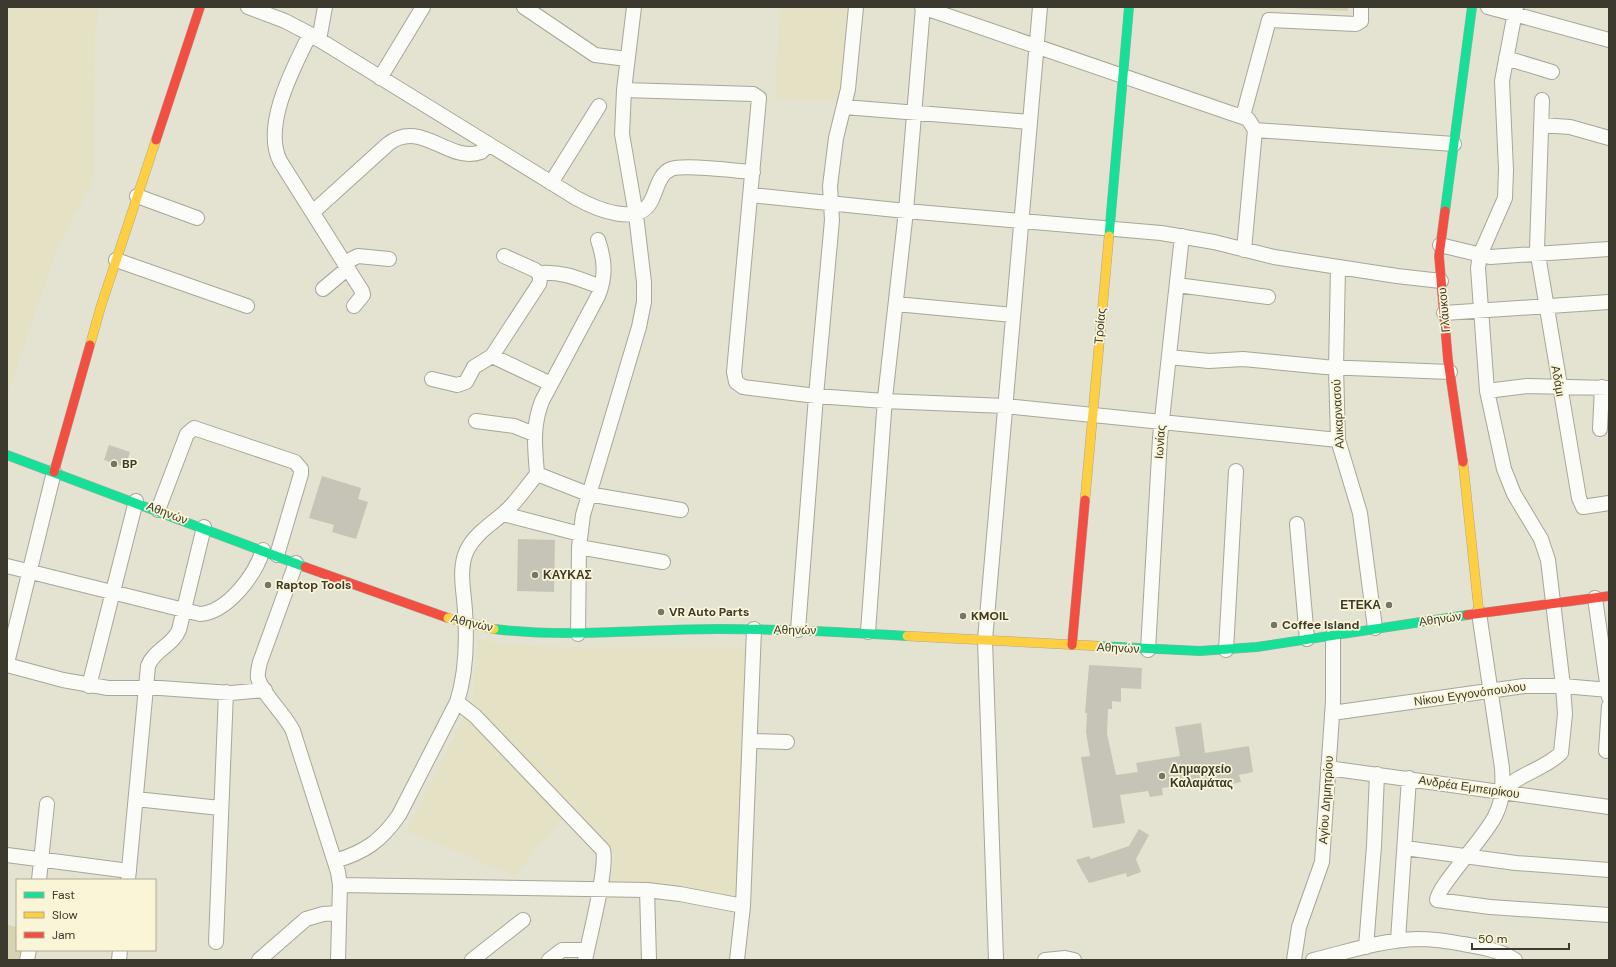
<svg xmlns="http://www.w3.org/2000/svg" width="1616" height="967" font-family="'DM Sans',sans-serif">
	<rect width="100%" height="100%" fill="#e4e2d1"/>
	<path fill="#e5e1c4" d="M7,7h92l-4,26 -1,143 -3,10 -33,60 -51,150z
		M780,7h72l-12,93 -65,-1z
		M478,639l33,6 39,2 195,1 -8,252 -127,-16 5,-29 -45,-46 -55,67 -108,-45 66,-132z"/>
	<path fill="#d7d2b0" d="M1289,7h59v4l-59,-3z
		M7,925l10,2v23h4l-3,10h-11z"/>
	<path fill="#c5c4b6" d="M109,445l21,7 -5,15 -21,-7z
		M322,476l39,12 -3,11 10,3 -12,37 -24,-7 2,-7 -25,-7z
		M518,539l37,1 -1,52 -37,-1z
		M1089,665l53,3 -1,21 -20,-1v14l-9,-1v8h-4l-1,25 9,41 22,-3 -2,-9 44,-7 -5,-29 26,-4 4,30 44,-7 4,26 -14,3 2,7 -14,3 -1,-7 -64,10 1,7 -13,2 -2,-6 -28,4 5,28 -32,5 -12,-71 9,-1 -4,-24 1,-19h-2z
		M1139,829l10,6 -13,24 5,13 -14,5 -1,-4 -37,10 -13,-23 13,-4 2,3 38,-13z"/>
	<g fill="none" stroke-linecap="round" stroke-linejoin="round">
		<g stroke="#a8a699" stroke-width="16">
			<path id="street" d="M248,7l37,14 25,13 266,164c20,11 64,30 76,1 5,-10 7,-25 19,-30 14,-5 64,2 82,3
				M524,7l71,48 32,4
				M922,7l326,112 7,11 -11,120
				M1488,7l121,33
				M310,34c-16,33 -48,91 -30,127l82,130 1,4 -9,11
				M319,40l6,-33
				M1506,58l46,14
				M380,78l43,-71
				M624,90l129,4 6,4 -25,274 2,10 7,5 73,9 69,5 120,5 333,34
				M1542,100l-5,149 42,249 4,9 26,-4
				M844,107l186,15
				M1243,116l26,-96 87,4 5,-3v-14
				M1541,125l29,2 39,11
				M1255,130l199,14
				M551,183l48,-77
				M751,195l155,16 255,22 53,9 60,15 123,19 44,5
				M137,196l60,22
				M313,212l75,-68c33,-26 61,20 93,8l7,-7
				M1440,245l50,12 119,-8
				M116,260l131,46
				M344,263l14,-7 31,3
				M1338,267l-2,101 2,72 22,73 15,115
				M539,273c24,-2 40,6 62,14
				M1177,285l91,12
				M323,289l25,-21
				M896,304l117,11
				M1444,313l165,-11
				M492,356l59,28
				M1169,357l40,4 34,-2 82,8 125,5
				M432,379l25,6 9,-3 8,-15 18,-11 47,-72c2,-7 1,-10 -4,-14l-31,-14
				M1487,391l40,-5 82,2
				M476,421l38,5 20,8
				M1600,429l2,-42
				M537,474l51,20 93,16
				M158,510l29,-76 7,-6 101,34 6,7v5l-24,81
				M503,514l77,20
				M1297,524l10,115
				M579,547l84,15
				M296,563l-36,99c-1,5 -3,11 -2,16 4,16 27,36 35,53l45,141 2,13 -2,75
				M7,566l193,48c28,-2 55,-39 63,-64
				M1595,598l14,99
				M1479,613l23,155c1,17 1,33 -7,48 -9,20 -58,71 -58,84l53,7 119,8
				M798,630l18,-234 16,-176 -2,-34 6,-48 12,-49 8,-82
				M868,632l17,-234 21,-187 17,-204
				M578,634l1,-87 4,-32 56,-188 5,-25v-20l-8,-67 -14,-81 2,-44 10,-83
				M1148,650l12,-212 22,-202
				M1226,650l10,-179
				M7,663l47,-191
				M7,665l56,15 45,8h52l71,5 34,-3
				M89,686l47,-185
				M457,702l18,14 128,134c5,17 -14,89 -18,110
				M1332,713l192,-27h39l46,4
				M751,741l36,1
				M1606,751l3,-45
				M1328,768l281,39
				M1502,791c18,-18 41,-21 59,-38l4,-39 -2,-28 -15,-126 -7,-21 -27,-45 -10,-25 -17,-78 -9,-123 2,-13 25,-57 1,-28 -4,-89 14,-74
				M136,799l84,9
				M1405,848l111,15 93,7
				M7,855l122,16
				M335,861c30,-9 46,-20 64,-46l58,-113c9,-28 10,-62 8,-91 -1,-20 -7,-42 2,-61 10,-20 31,-29 45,-45 9,-10 17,-21 25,-31 -2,-28 -5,-47 5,-73l56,-105c8,-20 7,-35 0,-56
				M39,880l8,-76
				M128,880l20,-214c5,-15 25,-21 31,-36l25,-103
				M340,885l307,5 33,4 63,12
				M647,890l2,70
				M1398,940l11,-162
				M216,942l10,-250
				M1366,947l8,-101 3,-72
				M27,960l2,-10
				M119,960l1,-10
				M259,960l47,-41 17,-5 16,-1
				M472,960l51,-40
				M549,960l13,-10h25
				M737,960l6,-54 11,-277
				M996,960l-11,-320 55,-633
				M1045,960l20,-2 9,2
				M1294,960l5,-33 23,-65 11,-161v-66
				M1313,960c34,-8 69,-20 104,-21 16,0 31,2 46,5 18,3 36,6 52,16"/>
		</g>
		<g stroke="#a8a699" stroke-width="10">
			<path id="fast" d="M1445,211l27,-204
				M1109,236l20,-229
				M7,455l298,112
				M494,629c75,9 149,0 225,0 63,0 125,3 188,7
				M1098,646l102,5 57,-4 210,-32"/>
		</g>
		<g stroke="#a8a699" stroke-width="10">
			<path id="slow" d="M90,345l11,-39 55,-166
				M1463,462l16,151
				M1085,500l24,-264
				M907,636l191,10"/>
		</g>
		<g stroke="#a8a699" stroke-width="10">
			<path id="jam" d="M156,140l44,-133
				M1445,211l-6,45 9,104 15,102
				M54,472l36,-127
				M305,567l143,51
				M1467,615l142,-19
				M1072,645l13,-145"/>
		</g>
		<use href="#street" stroke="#fbfbf8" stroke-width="14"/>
		<use href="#fast" stroke="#16e098" stroke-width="9"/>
		<use href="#slow" stroke="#ffcf43" stroke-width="9"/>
		<use href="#jam" stroke="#f24e42" stroke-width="9"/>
		<g stroke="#a8a699" stroke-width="10" stroke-linecap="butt">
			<path id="slow-bridge" d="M448,618l46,11"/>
		</g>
		<use href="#slow-bridge" stroke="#ffcf43" stroke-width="9"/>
	</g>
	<g fill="#777567" stroke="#faf5d6" stroke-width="1.5">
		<circle cx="114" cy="464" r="4"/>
		<circle cx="535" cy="575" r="4"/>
		<circle cx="268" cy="585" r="4"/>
		<circle cx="1389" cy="605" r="4"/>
		<circle cx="661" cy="612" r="4"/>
		<circle cx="963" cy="616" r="4"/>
		<circle cx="1274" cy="625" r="4"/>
		<circle cx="1162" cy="776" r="4"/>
	</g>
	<g text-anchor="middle" stroke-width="3.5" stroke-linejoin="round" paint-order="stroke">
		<g font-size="12" fill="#3c3a2e" stroke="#faf5d6">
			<text transform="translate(1444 310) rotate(-95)" y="4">Γλάυκου</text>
			<text transform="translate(1100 326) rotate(-85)" y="4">Τροίας</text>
			<text transform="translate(1558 381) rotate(80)" y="4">Αδάμι</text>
			<text transform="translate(1338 414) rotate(-93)" y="4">Αλικαρνασού</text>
			<text transform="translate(1160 442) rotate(-86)" y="4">Ιωνίας</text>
			<text transform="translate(167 513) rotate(21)" y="4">Αθηνών</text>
			<text transform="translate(1440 619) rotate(-8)" y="4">Αθηνών</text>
			<text transform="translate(472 623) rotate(13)" y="4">Αθηνών</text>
			<text transform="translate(795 630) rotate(1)" y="4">Αθηνών</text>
			<text transform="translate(1118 648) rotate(3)" y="4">Αθηνών</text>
			<text transform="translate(1470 694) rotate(-8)" y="4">Νίκου Εγγονόπουλου</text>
			<text transform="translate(1469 787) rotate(8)" y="4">Ανδρέα Εμπειρίκου</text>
			<text transform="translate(1326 800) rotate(-86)" y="4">Αγίου Δημητρίου</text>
		</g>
		<g font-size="12" font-weight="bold" fill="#3c3a2e" stroke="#faf5d6" text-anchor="start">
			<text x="122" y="468">BP</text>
			<text x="543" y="579">ΚΑΥΚΑΣ</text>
			<text x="276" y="589">Raptop Tools</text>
			<text x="1381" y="609" text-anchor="end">ΕΤΕΚΑ</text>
			<text x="669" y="616">VR Auto Parts</text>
			<text x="971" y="620">KMOIL</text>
			<text x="1282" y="629">Coffee Island</text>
			<text x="1170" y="773">Δημαρχείο<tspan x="1170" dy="14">Καλαμάτας</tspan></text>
		</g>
	</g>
	<rect width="1616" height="967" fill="none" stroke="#3c3a2e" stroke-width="16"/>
	<rect x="16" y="879" width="140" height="72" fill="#faf5d6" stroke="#aeaa93"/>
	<rect x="24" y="892" width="20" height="6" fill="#16e098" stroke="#aeaa93"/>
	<text x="52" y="899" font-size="12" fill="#3c3a2e">Fast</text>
	<rect x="24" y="912" width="20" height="6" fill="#ffcf43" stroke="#aeaa93"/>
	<text x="52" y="919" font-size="12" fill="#3c3a2e">Slow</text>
	<rect x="24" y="932" width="20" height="6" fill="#f24e42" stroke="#aeaa93"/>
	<text x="52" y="939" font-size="12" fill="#3c3a2e">Jam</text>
	<path d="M1472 943v6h97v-6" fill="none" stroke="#3c3a2e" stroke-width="2"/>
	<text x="1478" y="943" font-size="12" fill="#3c3a2e" stroke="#faf5d6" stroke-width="3" paint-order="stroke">50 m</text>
</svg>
